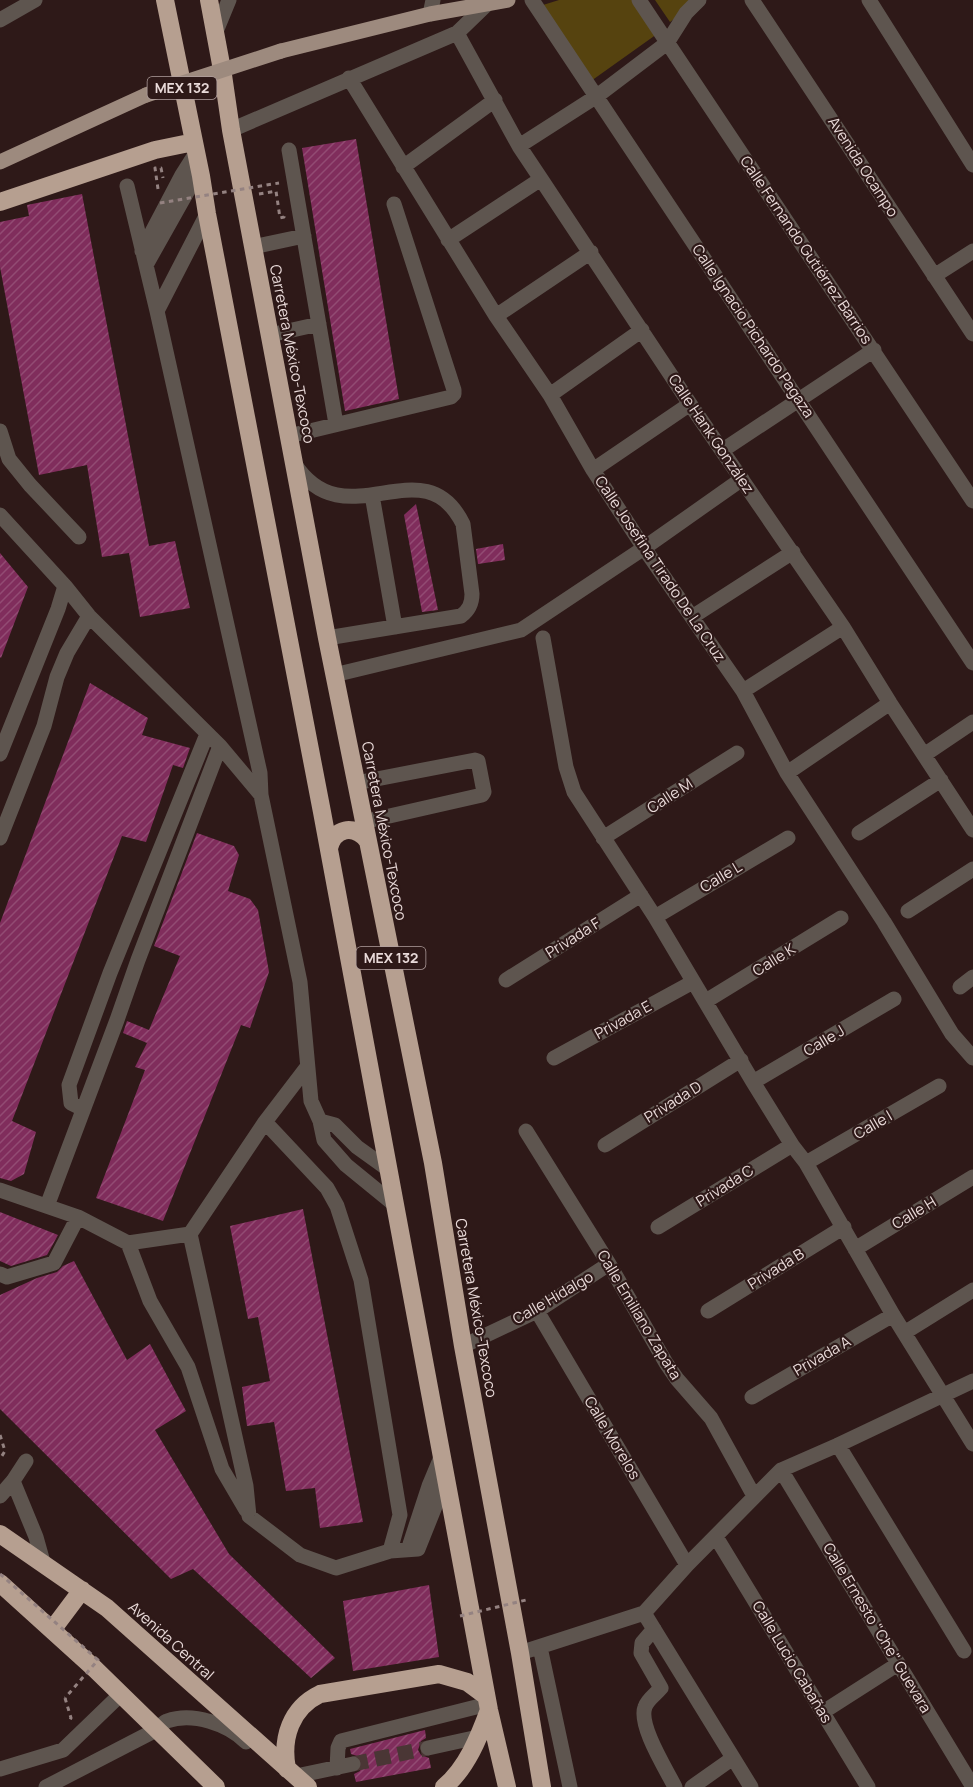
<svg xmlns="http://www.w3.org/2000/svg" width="973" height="1787" font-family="Manrope,sans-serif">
	<defs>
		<pattern id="building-hatch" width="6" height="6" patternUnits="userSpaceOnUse" patternTransform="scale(1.5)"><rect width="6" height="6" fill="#802d5c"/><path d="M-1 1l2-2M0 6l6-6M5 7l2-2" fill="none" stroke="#924b73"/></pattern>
	</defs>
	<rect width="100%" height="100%" fill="#2e1918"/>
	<path fill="#56430f" d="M559,0h78l20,34 -66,47 -48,-76z
		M655,0h44l-29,22z"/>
	<path fill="url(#building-hatch)" d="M356,139l43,260 -54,12 -43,-263z
		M82,194l67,352 26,-5 15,67 -50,9 -11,-64 -27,4 -15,-92 -48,10 -39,-208v-45l29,-6 -2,-11z
		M416,504l22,106 -16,2 -18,-97z
		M503,544l2,16 -27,4 -2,-15z
		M0,553l28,34 -27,71 -1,-1z
		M90,683l58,35 -6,17 48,13 -7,20 -10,-3 -27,77 -24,-6 -110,285 24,11 -12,42 -13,7 -11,-3v-255z
		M197,833l37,13 5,9 -11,36 22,8 8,11 11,62 -19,56 -9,-3 -78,196 -67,-23 49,-128 -10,-3 12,-24 -24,-10 4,-12 22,9 31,-74 -26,-10z
		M303,1209l60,313 -43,6 -5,-40 -29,3 -12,-69 -27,4 -5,-39 28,-6 -12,-64 -10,2 -18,-93z
		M0,1212l58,23 -11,20 -36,11 -11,-5z
		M74,1261l53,99 23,-16 36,67 -31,19 74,124 106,104 -24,20 -118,-109 -22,10 -171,-170v-114l37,-17 20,-6 6,-6z
		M429,1585l10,72 -86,14 -10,-70z
		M425,1730l1,8 -5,3 -3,9 3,5 8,3 2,10 -75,14 -2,-8 6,-3 3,-8 -3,-6 -9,-3 -1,-5z"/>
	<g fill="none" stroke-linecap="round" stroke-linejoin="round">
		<path stroke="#4a3635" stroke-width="15" stroke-dasharray="15 8" stroke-linecap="butt" d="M353,1764l75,-16"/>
		<path stroke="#948281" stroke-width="3" stroke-dasharray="4.5 4.5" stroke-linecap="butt" d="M158,189l-3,-21h6l2,10
			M259,194l17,-3 4,27 4,-1v-2
			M0,1435l5,16 -5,8
			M65,1698l6,20 -2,4"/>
		<path stroke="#5e554f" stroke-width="15" d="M532,0l441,663
			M639,0l334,501
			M752,0l221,334
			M869,0l104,165
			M430,14l3,-14
			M0,20l35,-20
			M457,33l62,113 22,33 149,225 153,223 47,76 83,127
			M215,34l14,-34
			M349,78l147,238 54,79 43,75 51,78 99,143 44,82 97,149 68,112 21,24
			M231,130l226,-97 30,-29
			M519,146l78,-50 70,-53 19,-30 13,-13
			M289,150l47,274
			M403,167l92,-67
			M127,186l30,125 103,462 1,22 39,187 11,119 9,20 4,19 22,25 49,40
			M448,240l93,-61
			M253,247l51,-11
			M142,251l40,-76 14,-22
			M146,265l54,-96
			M934,276l39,-25
			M157,311l50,-97
			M496,316l95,-64
			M270,335l49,-11
			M550,395l92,-65
			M0,431l9,28 21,26 49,52
			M289,436l162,-39 3,-3v-4l-60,-186
			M723,450l151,-100
			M294,463c51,80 129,-20 169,61l9,70c0,10 -3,16 -11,22l-134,22
			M593,470l97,-66
			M372,495l23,132
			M0,515l65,71 24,30 131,130 41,49
			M692,617l101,-65
			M543,638l23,129 8,25 81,125 98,165 39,63 14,18 87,152 80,129
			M334,675l187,-45 123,-82 98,-69
			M743,691l100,-64
			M0,754l58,-145 7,-23
			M924,755l49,-33
			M787,773l103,-70
			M356,783l119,-23 3,1 6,31 -2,3 -119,27
			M859,833l82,-53
			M0,838l44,-112 13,-49 10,-24 22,-37
			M603,838l134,-85
			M908,911l65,-42
			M655,917l133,-79
			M506,980l135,-85
			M960,987l13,-10
			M706,1001l135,-83
			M554,1058l139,-76
			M753,1082l141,-83
			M83,1109l-12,-6 -2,-18 41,-112 97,-239
			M320,1121l15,4 22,22 32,23
			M265,1122l62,66 10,18 24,74 39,235 -10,36 -54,17 -36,-13 -51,-39 -3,-30 -56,-252 75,-112 42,-55
			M526,1131l83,133 57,99 11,16 34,39 43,78
			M605,1145l136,-85
			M806,1163l133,-77
			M0,1190l78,27 50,26 62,-9
			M47,1206l70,-186 21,-60 82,-214
			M658,1227l134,-82
			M128,1243l22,58 38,66 34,102 24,41
			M855,1249l118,-72
			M0,1274l7,3 47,-14 24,-46
			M537,1311l150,254
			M708,1311l136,-84
			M904,1333l69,-43
			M463,1346l74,-35 72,-47
			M752,1397l141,-82
			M838,1445l126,206
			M781,1470l192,317
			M13,1481l23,56 7,25
			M0,1496l13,-15 13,-20
			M716,1537l152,250
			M410,1544l19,-58 13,-31
			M390,1551l28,-2 28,-70
			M644,1613l107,174
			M654,1629l-12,14 -1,10 20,35c-5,6 -14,12 -16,19 -7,18 21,62 30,80
			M540,1647l30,140
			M520,1653l124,-40 43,-48 94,-95 57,-25 135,-64
			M823,1712l75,-48
			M428,1748l50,-11
			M337,1768l1,-20 3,-7 147,-37
			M0,1769l63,-19 57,-55
			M296,1776l57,-12
			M46,1787l110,-57c3,-3 7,-7 11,-9 26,-9 61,3 79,21
			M692,1787l41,-29"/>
		<path stroke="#9d8a7e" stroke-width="15" d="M281,51l149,-37 78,-14
			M0,162l146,-67"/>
		<path stroke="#b69f90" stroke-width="18" d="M165,0l36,176 6,38 115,598 167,898 18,77
			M209,0l14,75 8,55 96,508 106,525 30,183 57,307 22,134
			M0,202l155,-52 39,-8
			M329,848c5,-20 25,-24 38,-8
			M0,1534l107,74 201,179
			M0,1583l95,86 121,118
			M52,1630l30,-40
			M287,1769c-6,-31 4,-61 33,-75l119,-20 28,8 19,14
			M444,1787c23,-19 35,-50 45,-77"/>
		<path stroke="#948281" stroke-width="3" stroke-dasharray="4.5 4.5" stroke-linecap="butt" d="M160,203l119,-20
			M0,1574l98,86 -33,38
			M460,1616l66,-16"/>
		<path stroke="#9d8a7e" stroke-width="15" d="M146,95l135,-44"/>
	</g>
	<g text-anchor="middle" stroke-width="4.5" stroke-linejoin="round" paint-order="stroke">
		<g fill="#2e1918" stroke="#b1a09f" stroke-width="1.5">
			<rect x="147.5" y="77" width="69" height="22" rx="4.5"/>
			<rect x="356.5" y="947" width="69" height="22" rx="4.5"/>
		</g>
		<g font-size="14" font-weight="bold" fill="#e9dad9">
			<text x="182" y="93">MEX 132</text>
			<text x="391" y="963">MEX 132</text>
		</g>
		<g font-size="15" fill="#e9dad9" stroke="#2e1918">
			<text transform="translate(863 167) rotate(57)" y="5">Avenida Ocampo</text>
			<text transform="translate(806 250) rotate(56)" y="5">Calle Fernando Gutiérrez Barrios</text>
			<text transform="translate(753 331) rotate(56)" y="5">Calle Ignacio Pichardo Pagaza</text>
			<text transform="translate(292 354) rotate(79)" y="5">Carretera México-Texcoco</text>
			<text transform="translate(711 434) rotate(56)" y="5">Calle Hank González</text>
			<text transform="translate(660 569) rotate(56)" y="5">Calle Josefina Tirado De La Cruz</text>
			<text transform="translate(670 796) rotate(-33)" y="5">Calle M</text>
			<text transform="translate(384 831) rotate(79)" y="5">Carretera México-Texcoco</text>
			<text transform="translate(721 877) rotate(-31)" y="5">Calle L</text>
			<text transform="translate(573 938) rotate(-32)" y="5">Privada F</text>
			<text transform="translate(774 960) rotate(-32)" y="5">Calle K</text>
			<text transform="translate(623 1020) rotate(-29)" y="5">Privada E</text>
			<text transform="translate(824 1041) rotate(-31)" y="5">Calle J</text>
			<text transform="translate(673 1102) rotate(-32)" y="5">Privada D</text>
			<text transform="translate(873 1125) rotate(-30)" y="5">Calle I</text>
			<text transform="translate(725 1186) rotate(-32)" y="5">Privada C</text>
			<text transform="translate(914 1213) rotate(-31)" y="5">Calle H</text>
			<text transform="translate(776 1269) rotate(-32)" y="5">Privada B</text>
			<text transform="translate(553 1298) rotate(-30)" y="5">Calle Hidalgo</text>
			<text transform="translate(476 1308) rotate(80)" y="5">Carretera México-Texcoco</text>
			<text transform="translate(639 1315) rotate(59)" y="5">Calle Emiliano Zapata</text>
			<text transform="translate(822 1356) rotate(-30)" y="5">Privada A</text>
			<text transform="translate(612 1438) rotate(59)" y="5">Calle Morelos</text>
			<text transform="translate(877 1628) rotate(59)" y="5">Calle Ernesto "Che" Guevara</text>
			<text transform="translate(171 1641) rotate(42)" y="5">Avenida Central</text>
			<text transform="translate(792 1662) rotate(59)" y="5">Calle Lucio Cabañas</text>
		</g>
	</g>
</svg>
